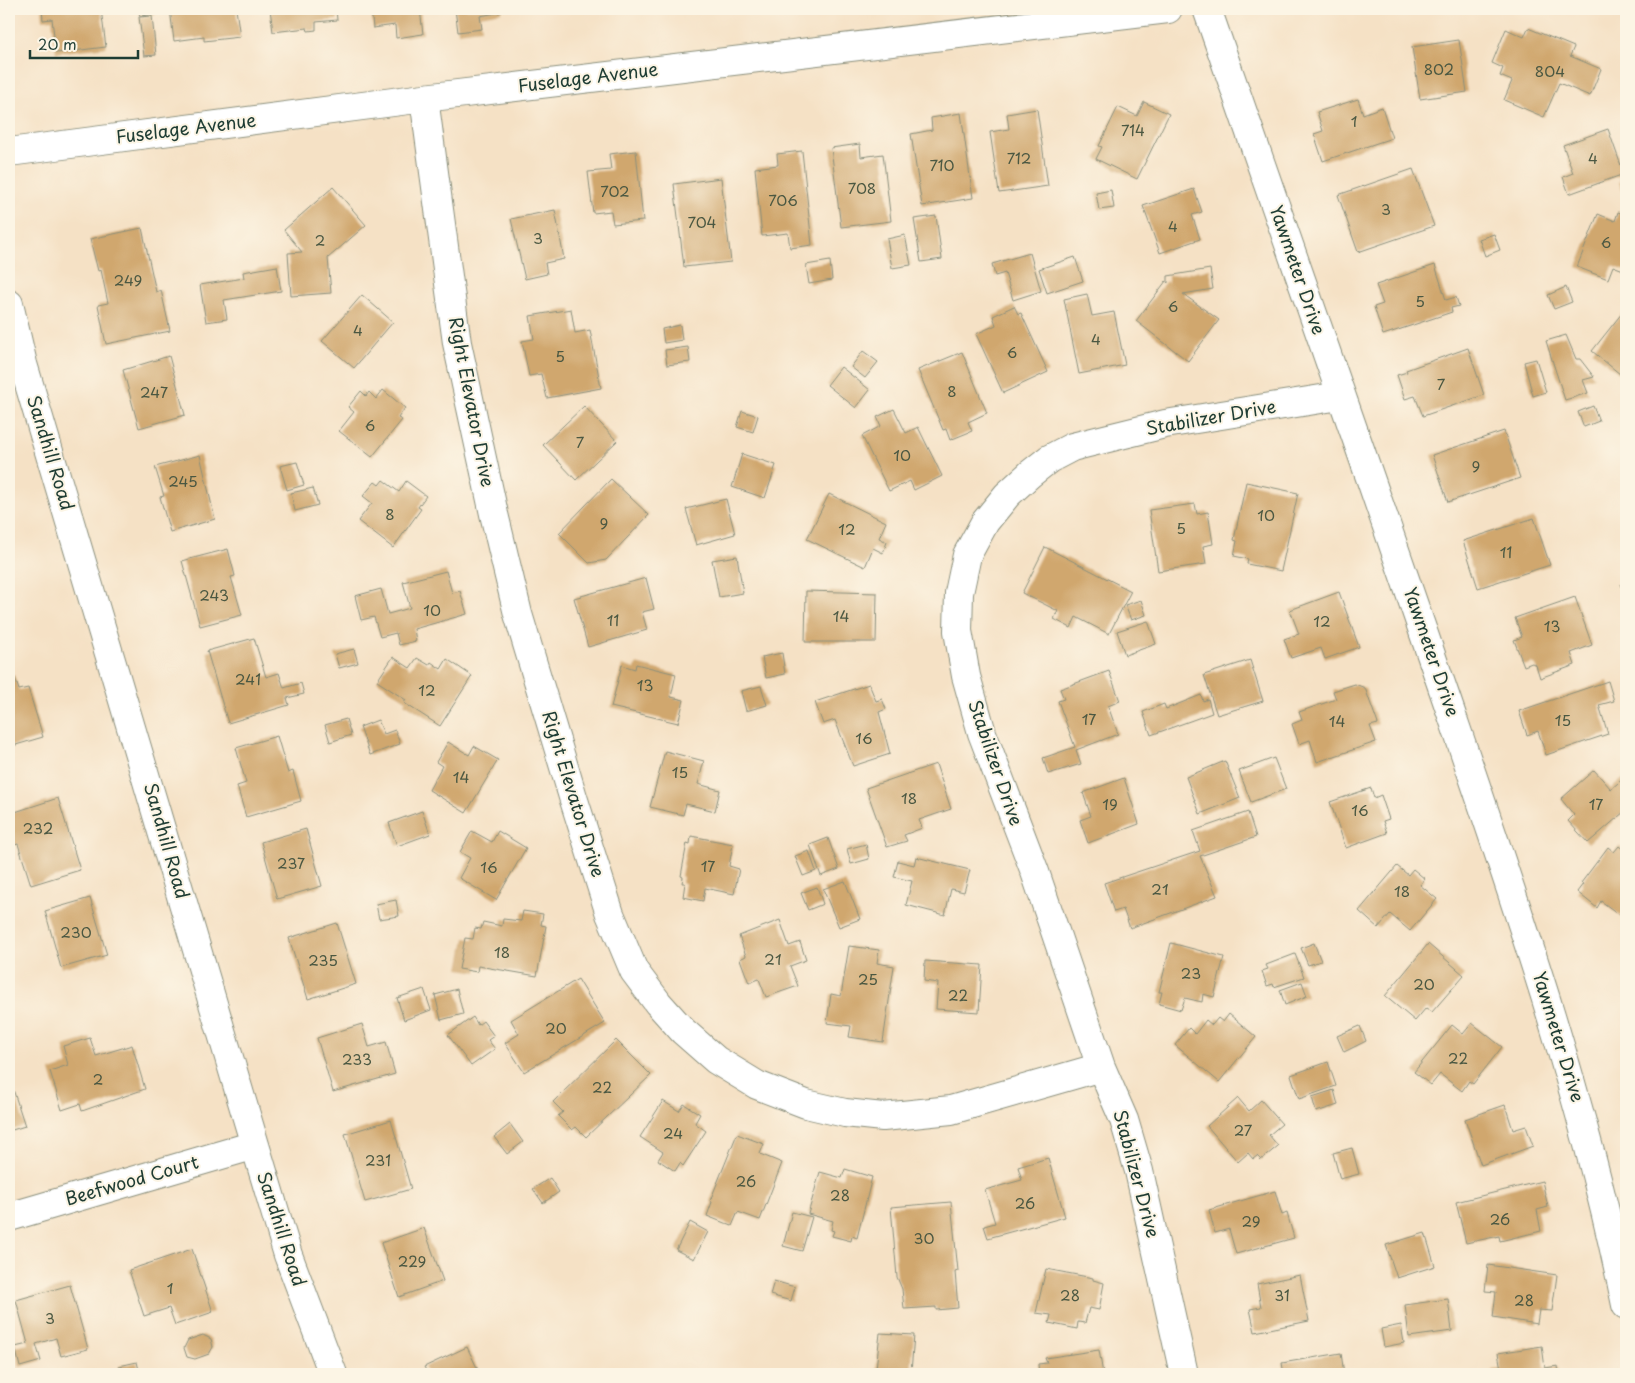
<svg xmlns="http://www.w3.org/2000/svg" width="1635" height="1383" font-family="'Playpen Sans',sans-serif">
	<rect width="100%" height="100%" fill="#fcf5e5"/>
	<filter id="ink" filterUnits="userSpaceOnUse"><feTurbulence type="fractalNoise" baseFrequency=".02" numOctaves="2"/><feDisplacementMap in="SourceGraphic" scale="10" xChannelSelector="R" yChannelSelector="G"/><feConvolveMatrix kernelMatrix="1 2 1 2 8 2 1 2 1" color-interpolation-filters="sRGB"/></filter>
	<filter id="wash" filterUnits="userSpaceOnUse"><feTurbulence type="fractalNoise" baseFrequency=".0096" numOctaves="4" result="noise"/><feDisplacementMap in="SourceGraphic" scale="20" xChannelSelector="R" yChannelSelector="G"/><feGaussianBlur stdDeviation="1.12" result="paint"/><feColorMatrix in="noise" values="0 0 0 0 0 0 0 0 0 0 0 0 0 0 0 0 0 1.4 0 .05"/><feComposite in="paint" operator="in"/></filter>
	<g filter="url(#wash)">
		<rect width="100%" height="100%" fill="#f5e1c5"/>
		<g id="blocks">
			<path fill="#d0a76e" d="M42,9h59l5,38 -50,6 -4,-34 -9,1z
				M138,9h17l1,5 -16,2z
				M170,9h66l4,28 -36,4v-4l-30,4z
				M270,9h66l1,11 -21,2v8l-8,1 -1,-3 -34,4z
				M371,9h49l3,25 -27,4 -1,-13 -22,3z
				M455,9h47v3l-22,4 2,13 -24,3z
				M152,16l4,39 -12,1 -5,-39z
				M1528,28l46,19 -4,9 31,13 -11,27 -31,-13 -15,34 -40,-17 8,-19 -12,-5 3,-8 -11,-5 14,-34 18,8z
				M1459,40l8,52 -47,7 -8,-52z
				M1358,99l5,15 19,-7 10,31 -69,23 -9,-27 9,-3 -6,-19z
				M1144,102l25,12 -32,65 -41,-20 6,-12 -3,-1 19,-39 19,9z
				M1037,109l11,77 -49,7 -9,-61 19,-3 -2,-15z
				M961,113l12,85 -51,8 -11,-72 21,-4 -1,-12z
				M1608,129l16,45 -55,20 -6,-17 10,-4 -10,-28z
				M860,144l1,13 22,-3 8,67 -50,6 -10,-79z
				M636,151l7,70 -30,3 -2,-13 -18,2 -5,-41 23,-2 -2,-16z
				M802,151l10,94 -22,3 -2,-15 -26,3 -7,-68 23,-3 -1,-11z
				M1413,169l21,57 -76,26 -20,-57z
				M721,178l10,84 -47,5 -10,-83z
				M1626,179v14l-2,1 -5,-12z
				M333,187l33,38 -38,33 3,35 -40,3 -3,-43 14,-1 -18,-22z
				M1194,189l8,23 -10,3 8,24 -40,14 -17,-47z
				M1111,190l3,18 -15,2 -3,-17z
				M555,210l9,49 -19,4 2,11 -22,5 -14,-60z
				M1618,212l8,3v56l-13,-5 -5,13 -31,-12 21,-53 17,7z
				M936,216l6,43 -21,3 -7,-43z
				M142,228l14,64 5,-2 9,41 -64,13 -8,-39 10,-2 -7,-33 -3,1 -8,-32z
				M1494,234l6,16 -15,6 -6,-17z
				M905,235l6,30 -19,3 -5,-29z
				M1030,253l11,38 -28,9 -8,-27 -10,3 -3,-12z
				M1075,257l8,24 -36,12 -8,-24z
				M830,261l2,19 -23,4 -3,-19z
				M1435,265l11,35 10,-3 3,9 -8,2 1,4 -69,23 -9,-28 9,-3 -7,-19z
				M277,266l4,25 -57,9 3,19 -21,3 -6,-37 44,-7 -1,-6z
				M1210,269l3,20 -30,5 36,26 -31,41 -52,-40 30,-40 2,2v-7z
				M1566,287l6,15 -18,7 -6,-14z
				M1087,294l5,22 22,-4 11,53 -46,9 -15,-75z
				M362,295l31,27 -39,46 -32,-27z
				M1014,306l4,8 3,-1 27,59 -45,21 -27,-59 20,-9 -3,-9z
				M1626,308v71l-34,-28z
				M571,309l4,24 15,-3 11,58 -54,10 -6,-24 -12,2 -7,-35 12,-2 -4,-23z
				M680,325l2,15 -18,3 -2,-14z
				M1566,335l10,24h4l14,18 -11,3 5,13 -23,7 -19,-59z
				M688,347l2,15 -23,3 -2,-15z
				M1468,348l16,47 -61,21 -8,-20 -10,3 -8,-24 10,-3 -1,-2z
				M863,351l15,11 -13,16 -14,-11z
				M962,352l25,61 -19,9 4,9 -22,9 -4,-11 -3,1 -25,-60z
				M169,356l16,59 -46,13 -16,-58z
				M1536,359l10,33 -13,4 -9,-34z
				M841,367l29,23 -14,18 -29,-23z
				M383,390l22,18 -7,10 4,2 -30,37 -33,-26 15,-19 -6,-5 13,-16 5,5 3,-4 7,7z
				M584,406l33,35 -41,39 -33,-35z
				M1593,406l6,15 -15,6 -6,-15z
				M894,409l12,24 12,-6 24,49 -28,14 -4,-9 -21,10 -27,-55 19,-10 -4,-9z
				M742,411l16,5 -5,16 -16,-5z
				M1504,431l16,47 -72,24 -16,-47z
				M742,454l34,11 -11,33 -33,-11z
				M200,455l15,64 -45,13 -10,-35 4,-1 -9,-29z
				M297,462l7,23 -17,5 -7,-24z
				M611,479l38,36 -43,45 -17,3 -30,-30z
				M383,480l16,12 7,-11 20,15 -8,11 3,2 -28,39 -35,-27 14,-18 -9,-7 12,-14 4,3z
				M1246,482l52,11 -17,78 -34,-7 1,-5 -14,-3 3,-15 -3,-1z
				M313,488l5,17 -23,6 -4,-18z
				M829,494l57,28 -7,16 8,4 -4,11 -10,-5 -8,19 -58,-28z
				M726,499l9,35 -39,11 -10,-36z
				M1195,504l2,10 11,-2 5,32 -10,2 3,18 -48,7 -9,-61z
				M1534,518l16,47 -72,23 -15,-47z
				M1045,547l86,44 -22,43 -33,-17 -5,11 -17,-9 4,-8 -36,-18z
				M228,549l7,27 -4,1 11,38 -42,11 -18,-65z
				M737,556l6,37 -24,4 -7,-37z
				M446,571l6,22 8,-2 7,23 -53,15 2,12 -17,4 -3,-12 -16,4 -6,-20 -13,3 -6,-24 26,-7 7,25 22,-6 -7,-26z
				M646,578l8,31 -12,3 5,18 -59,17 -14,-49z
				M1626,582v15l-5,-13z
				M806,591l71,2 -1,49h-71z
				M1339,592l20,55 -34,12 -4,-11 -30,10 -7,-19 15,-5 -9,-24z
				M1575,597l17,48 -21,8 4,12 -35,13 -4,-13 -4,-2 -8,3 -10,-26 8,-3 -7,-19z
				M1141,600l5,15 -15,5 -6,-15z
				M1148,621l8,23 -31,11 -8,-24z
				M254,638l12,39 13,-4 5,15 17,-5 3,11 -17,4 2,7 -61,18 -21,-72z
				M354,649l4,14 -19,5 -4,-14z
				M782,653l3,21 -19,4 -4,-21z
				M393,657l17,11 7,-10 12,7 2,-3 10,7 6,-10 25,17 -32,50 -36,-23 2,-3 -29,-19z
				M1250,660l13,41 -46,14 -13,-40z
				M636,664l40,10 -5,23 13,3 -6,23 -67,-16 11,-42 13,4z
				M1109,671l11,30 -12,5 10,28 -42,16 5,14 -33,10 -5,-16 32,-11 -17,-46 6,-2 -4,-10z
				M14,675l5,15 9,-2 15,49 -34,10v-71z
				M1608,681l6,20 -15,4 9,29 -62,21 -8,-24 -11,4 -8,-24z
				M869,684l7,17 6,-2 4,10 -7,3 11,42 -37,12 -18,-46 -12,4 -8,-22z
				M1355,684l10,4 13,36 -8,2 6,16 -59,20 -7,-22 -11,4 -7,-20 10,-4 -3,-8 37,-13 -3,-8z
				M761,686l6,19 -21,6 -5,-20z
				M1201,695l2,6 5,-2 4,14 -61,22 -8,-23 21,-8 2,5z
				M346,719l5,16 -21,7 -5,-17z
				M378,720l6,14 11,-4 5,14 -30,11 -10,-28z
				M277,736l11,37 5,-2 8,30 -55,16 -9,-31 9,-3 -10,-35z
				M448,742l21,13 5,-9 24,14 -32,53 -37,-23 13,-24 -6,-4z
				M665,751l39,10 -6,23 22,6 -5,21 -29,-7 -3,11 -33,-8z
				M1274,758l12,31 -35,13 -12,-31z
				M1225,761l15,37 -40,16 -14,-37z
				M936,764l15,45 -32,11 3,8 -18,7 3,6 -20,6 -21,-59z
				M1594,770l17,19 14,-12 1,1v35l-1,-2 -37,32 -20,-22 6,-6 -13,-16z
				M1124,778l15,46 -51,19 -8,-23 11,-4 -8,-23z
				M1371,788l3,10 7,-3 8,24 -6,2 4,12 -41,15 -16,-46z
				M58,798l22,72 -49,15 -13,-41 -9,3v-33z
				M422,811l8,23 -33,12 -8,-23z
				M1248,812l8,25 -56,19 17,40 -87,32 -7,-19 -9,3 -10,-29 96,-32 -7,-20z
				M306,829l16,57 -45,13 -16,-57z
				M472,831l20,11 6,-11 28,17 -30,52 -37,-22 11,-20 -10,-6z
				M691,836l42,8 -4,22 10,3 -5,25 -29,-6 -2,13 -20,-4 2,-14h-3l1,-6 -2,-1 6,-33 3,1z
				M828,838l11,31 -18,7 -11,-31z
				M866,844l3,15 -18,5 -4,-15z
				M1619,846l7,6v57l-5,7 -20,-15 -4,7 -20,-16 6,-8 -2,-1 27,-36 6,5z
				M809,851l7,20 -13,5 -8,-20z
				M916,857l54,13 -6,22 -13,-3 -6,26 -39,-10 6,-24 -18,-4 4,-16 16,4z
				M1397,866l11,9 5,-6 12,10 -5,6 17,14 -27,32 -20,-17 -12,14 -19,-17z
				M845,881l15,38 -21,8 -16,-38z
				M817,887l6,17 -15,6 -7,-17z
				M90,898l17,57 -46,13 -16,-57z
				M396,900l3,16 -20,3 -3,-15z
				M523,911l20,3 -2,11 5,1 -9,50 -59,-10 -1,6 -18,-3 6,-31 8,1 2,-11 6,1 2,-7 19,4 1,-7 18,2z
				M780,920l9,26 11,-4 6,18 -16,6 8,20 -32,11 -7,-18 -10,4 -9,-24 6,-3 -7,-20z
				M337,923l19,61 -48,15 -19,-61z
				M1171,943l53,14 -10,40 -11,-3 -1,8 -17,-4 -4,12 -22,-6 3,-12h-3z
				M1314,943l7,18 -13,4 -7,-17z
				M1428,944l36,31 -32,37 -6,-4 -11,13 -30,-25z
				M849,946l30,4 -2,13 17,3 -11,76 -34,-5 2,-11 -24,-3 4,-29 10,2z
				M1295,954l9,23 -30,10 -1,-3 -6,2 -5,-15 6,-2 -2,-4z
				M925,961l57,4 -3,47 -43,-3 2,-26 -14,-2z
				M578,979l27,44 -81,49 -19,-29 14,-9 -8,-14z
				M1302,982l5,14 -22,9 -5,-15z
				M424,989l7,21 -27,10 -7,-22z
				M457,989l6,25 -22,6 -6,-25z
				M1229,1014l27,23 -37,45 -44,-37 14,-17 6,6 11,-14 6,5 6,-7 5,4z
				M473,1017l5,8 5,-4 11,15 -6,4 7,9 -24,17 -23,-31z
				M1472,1023l30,24 -29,37 -4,-3 -7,10 -22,-17 -9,11 -17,-13 38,-47 11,9z
				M362,1024l7,23 17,-5 9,32 -62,18 -16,-54z
				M1360,1026l6,15 -22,11 -7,-16z
				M90,1038l6,18 36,-11 13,44 -63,22 -2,-7 -18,6 -12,-39 18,-6 -5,-19z
				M616,1040l35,35 -65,62 -10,-10 -4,3 -14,-14 5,-4 -10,-10z
				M1328,1062l8,24 -37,13 -8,-24z
				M9,1083h2l14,43 -16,5z
				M1334,1090l4,15 -22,7 -4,-15z
				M1238,1098l11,13 12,-11 21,24 -13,11 9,11 -17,14 -4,-4 -4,3 -5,-6 -10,9 -31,-36z
				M663,1101l16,10 5,-7 16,10 -5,9 11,8 -23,35 -3,-3 -5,8 -17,-11 5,-8 -23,-15z
				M1505,1105l8,25 13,-4 7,20 -52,19 -16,-46z
				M391,1120l20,69 -46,13 -20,-68z
				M510,1124l13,18 -16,12 -13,-17z
				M737,1134l27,10 -4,10 22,9 -22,57 -22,-8 -6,14 -25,-10 5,-14 -2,-1z
				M1352,1148l7,26 -19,5 -7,-26z
				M1048,1158l17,59 -77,21 -4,-12 11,-3 -10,-33 37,-10 -4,-13z
				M845,1169l27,8 -15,61 -5,-2 -1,5 -19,-5 2,-5 -3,-1 2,-9 -25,-7 12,-42 22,6z
				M550,1178l9,14 -16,11 -10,-14z
				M1542,1181l6,26 -11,3 4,21 -41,10 -1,-5 -33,7 -10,-41z
				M1275,1191l7,24 5,-2 7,25 -58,16 -7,-25 -14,4 -6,-23z
				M951,1202l7,69 -3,1 3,36 -22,2v-3l-32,2 -2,-20 -5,-12 -6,-70z
				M792,1212l20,5 -10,34 -19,-5z
				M690,1222l18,10 -14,27 -18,-9z
				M424,1228l19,53 -44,16 -18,-54z
				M1425,1233l10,33 -38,12 -11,-33z
				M192,1249l21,63 -38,13 -6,-17 -25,8 -15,-46z
				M1488,1265l69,10 -5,36 -13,-1 -2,14 -44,-7 3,-25 -11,-1z
				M1046,1269l47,9v2l11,3 -5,27 -10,-2 -4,15 -7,-1 -1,7 -28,-6 2,-8 -15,-2z
				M1300,1275l9,46 -54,11 -5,-23 11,-2 -4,-23z
				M774,1281l21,6 -4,14 -21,-6z
				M70,1285l18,64 -27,7 -5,-18 -20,6 5,17 -21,6 -5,-20 13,-3 -12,-44z
				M1448,1299l4,32 -43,6 -4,-32z
				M1401,1325l3,18 -20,4 -3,-18z
				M880,1333l34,2 -3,37 -35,-3z
				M203,1335l8,4 2,8 -4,7 -14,5 -8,-2 -3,-9 4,-8z
				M1542,1346l3,22 13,-2 1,8h-67v-4l9,-1 -3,-16z
				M467,1347l13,27h-52l-4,-7z
				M1099,1350l4,24h-64l-1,-10 9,-1 -2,-5z
				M1341,1353l3,21h-60l-2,-11z
				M137,1362l3,12h-19l-2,-8z"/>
		</g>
	</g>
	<g filter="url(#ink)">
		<use href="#blocks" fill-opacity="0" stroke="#8a8f7c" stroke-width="1"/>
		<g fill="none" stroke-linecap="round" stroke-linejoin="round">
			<g stroke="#8a8f7c" stroke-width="30">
				<path id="minor" d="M1207,9c80,231 161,461 240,692 68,199 137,397 179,604
					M424,98l33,245 37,171 24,100 55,183 37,117 24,57 24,32 25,28 33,29 41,25 49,19 39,9 38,4 68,-7 150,-43
					M9,152l415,-54 744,-89
					M9,304l14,60 232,781 33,110 45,119
					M9,1217l246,-72
					M1184,1374l-45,-203 -15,-51 -23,-53 -66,-195 -53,-139 -16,-57 -8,-45 1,-38 8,-38 18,-33 22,-27 23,-21 19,-15 23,-12 93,-23 175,-28"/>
			</g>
			<use href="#minor" stroke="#fff" stroke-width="28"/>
		</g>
	</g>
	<g text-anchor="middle" stroke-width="4" stroke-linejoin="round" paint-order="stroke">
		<g font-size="15" fill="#4b5842">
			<text x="1439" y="75">802</text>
			<text x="1550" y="77">804</text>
			<text x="1354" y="127">1</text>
			<text x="1133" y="136">714</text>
			<text x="1019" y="164">712</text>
			<text x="1593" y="164">4</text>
			<text x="942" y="171">710</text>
			<text x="862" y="194">708</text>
			<text x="615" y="197">702</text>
			<text x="783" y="206">706</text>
			<text x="1386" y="215">3</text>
			<text x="702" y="228">704</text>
			<text x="1173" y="232">4</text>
			<text x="538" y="244">3</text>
			<text x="320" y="246">2</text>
			<text x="1606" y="248">6</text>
			<text x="128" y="286">249</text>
			<text x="1420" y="307">5</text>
			<text x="1173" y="312">6</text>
			<text x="358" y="336">4</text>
			<text x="1096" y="345">4</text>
			<text x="1012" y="358">6</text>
			<text x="560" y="362">5</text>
			<text x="1441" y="390">7</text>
			<text x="952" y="397">8</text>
			<text x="154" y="398">247</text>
			<text x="370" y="431">6</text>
			<text x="580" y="448">7</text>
			<text x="902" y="461">10</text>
			<text x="1476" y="472">9</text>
			<text x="183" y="487">245</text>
			<text x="390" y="520">8</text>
			<text x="1266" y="521">10</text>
			<text x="604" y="529">9</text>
			<text x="1181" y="534">5</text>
			<text x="847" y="535">12</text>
			<text x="1506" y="558">11</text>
			<text x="214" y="601">243</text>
			<text x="432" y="616">10</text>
			<text x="841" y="622">14</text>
			<text x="613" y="626">11</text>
			<text x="1322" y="627">12</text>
			<text x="1552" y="632">13</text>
			<text x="248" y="685">241</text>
			<text x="645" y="691">13</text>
			<text x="427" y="696">12</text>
			<text x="1089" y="725">17</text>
			<text x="1563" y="726">15</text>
			<text x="1337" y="727">14</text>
			<text x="864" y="744">16</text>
			<text x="680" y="778">15</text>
			<text x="461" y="783">14</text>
			<text x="909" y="804">18</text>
			<text x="1110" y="810">19</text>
			<text x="1596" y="810">17</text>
			<text x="1360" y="816">16</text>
			<text x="38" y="834">232</text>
			<text x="291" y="869">237</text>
			<text x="708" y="872">17</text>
			<text x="489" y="873">16</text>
			<text x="1160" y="895">21</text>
			<text x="1402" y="897">18</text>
			<text x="76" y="938">230</text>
			<text x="502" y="958">18</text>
			<text x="773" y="965">21</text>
			<text x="323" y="966">235</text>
			<text x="1191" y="979">23</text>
			<text x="868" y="985">25</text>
			<text x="1424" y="990">20</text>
			<text x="958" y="1001">22</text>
			<text x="556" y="1034">20</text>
			<text x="1458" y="1064">22</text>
			<text x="357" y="1065">233</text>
			<text x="98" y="1085">2</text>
			<text x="602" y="1093">22</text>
			<text x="1243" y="1136">27</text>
			<text x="673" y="1139">24</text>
			<text x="378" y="1166">231</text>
			<text x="746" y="1187">26</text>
			<text x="840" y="1201">28</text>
			<text x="1025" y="1209">26</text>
			<text x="1500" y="1225">26</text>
			<text x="1251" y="1227">29</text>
			<text x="924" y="1244">30</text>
			<text x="412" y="1267">229</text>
			<text x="170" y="1294">1</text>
			<text x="1070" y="1301">28</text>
			<text x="1282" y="1301">31</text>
			<text x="1524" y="1306">28</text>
			<text x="50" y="1324">3</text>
		</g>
		<g font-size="18" fill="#1f3d34" stroke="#fcf5e5">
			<text transform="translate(588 78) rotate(-7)" y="6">Fuselage Avenue</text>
			<text transform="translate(186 129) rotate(-7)" y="6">Fuselage Avenue</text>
			<text transform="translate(1297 270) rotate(71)" y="6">Yawmeter Drive</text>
			<text transform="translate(471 402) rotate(79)" y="6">Right Elevator Drive</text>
			<text transform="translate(1211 418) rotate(-10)" y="6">Stabilizer Drive</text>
			<text transform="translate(50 453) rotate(73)" y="6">Sandhill Road</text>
			<text transform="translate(1431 652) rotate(71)" y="6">Yawmeter Drive</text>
			<text transform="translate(995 763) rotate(71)" y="6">Stabilizer Drive</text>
			<text transform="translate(573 794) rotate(73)" y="6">Right Elevator Drive</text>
			<text transform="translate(166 841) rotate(74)" y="6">Sandhill Road</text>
			<text transform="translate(1558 1037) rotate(73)" y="6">Yawmeter Drive</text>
			<text transform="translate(1136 1174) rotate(75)" y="6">Stabilizer Drive</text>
			<text transform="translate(132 1181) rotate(-16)" y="6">Beefwood Court</text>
			<text transform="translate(281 1229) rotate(72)" y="6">Sandhill Road</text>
		</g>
	</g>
	<rect width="1635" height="1383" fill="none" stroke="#fcf5e5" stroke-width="30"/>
	<path d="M30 50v8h108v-8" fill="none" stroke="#1f3d34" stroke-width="2.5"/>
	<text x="38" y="50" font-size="15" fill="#1f3d34" stroke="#fcf5e5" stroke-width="4" paint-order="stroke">20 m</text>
</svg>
